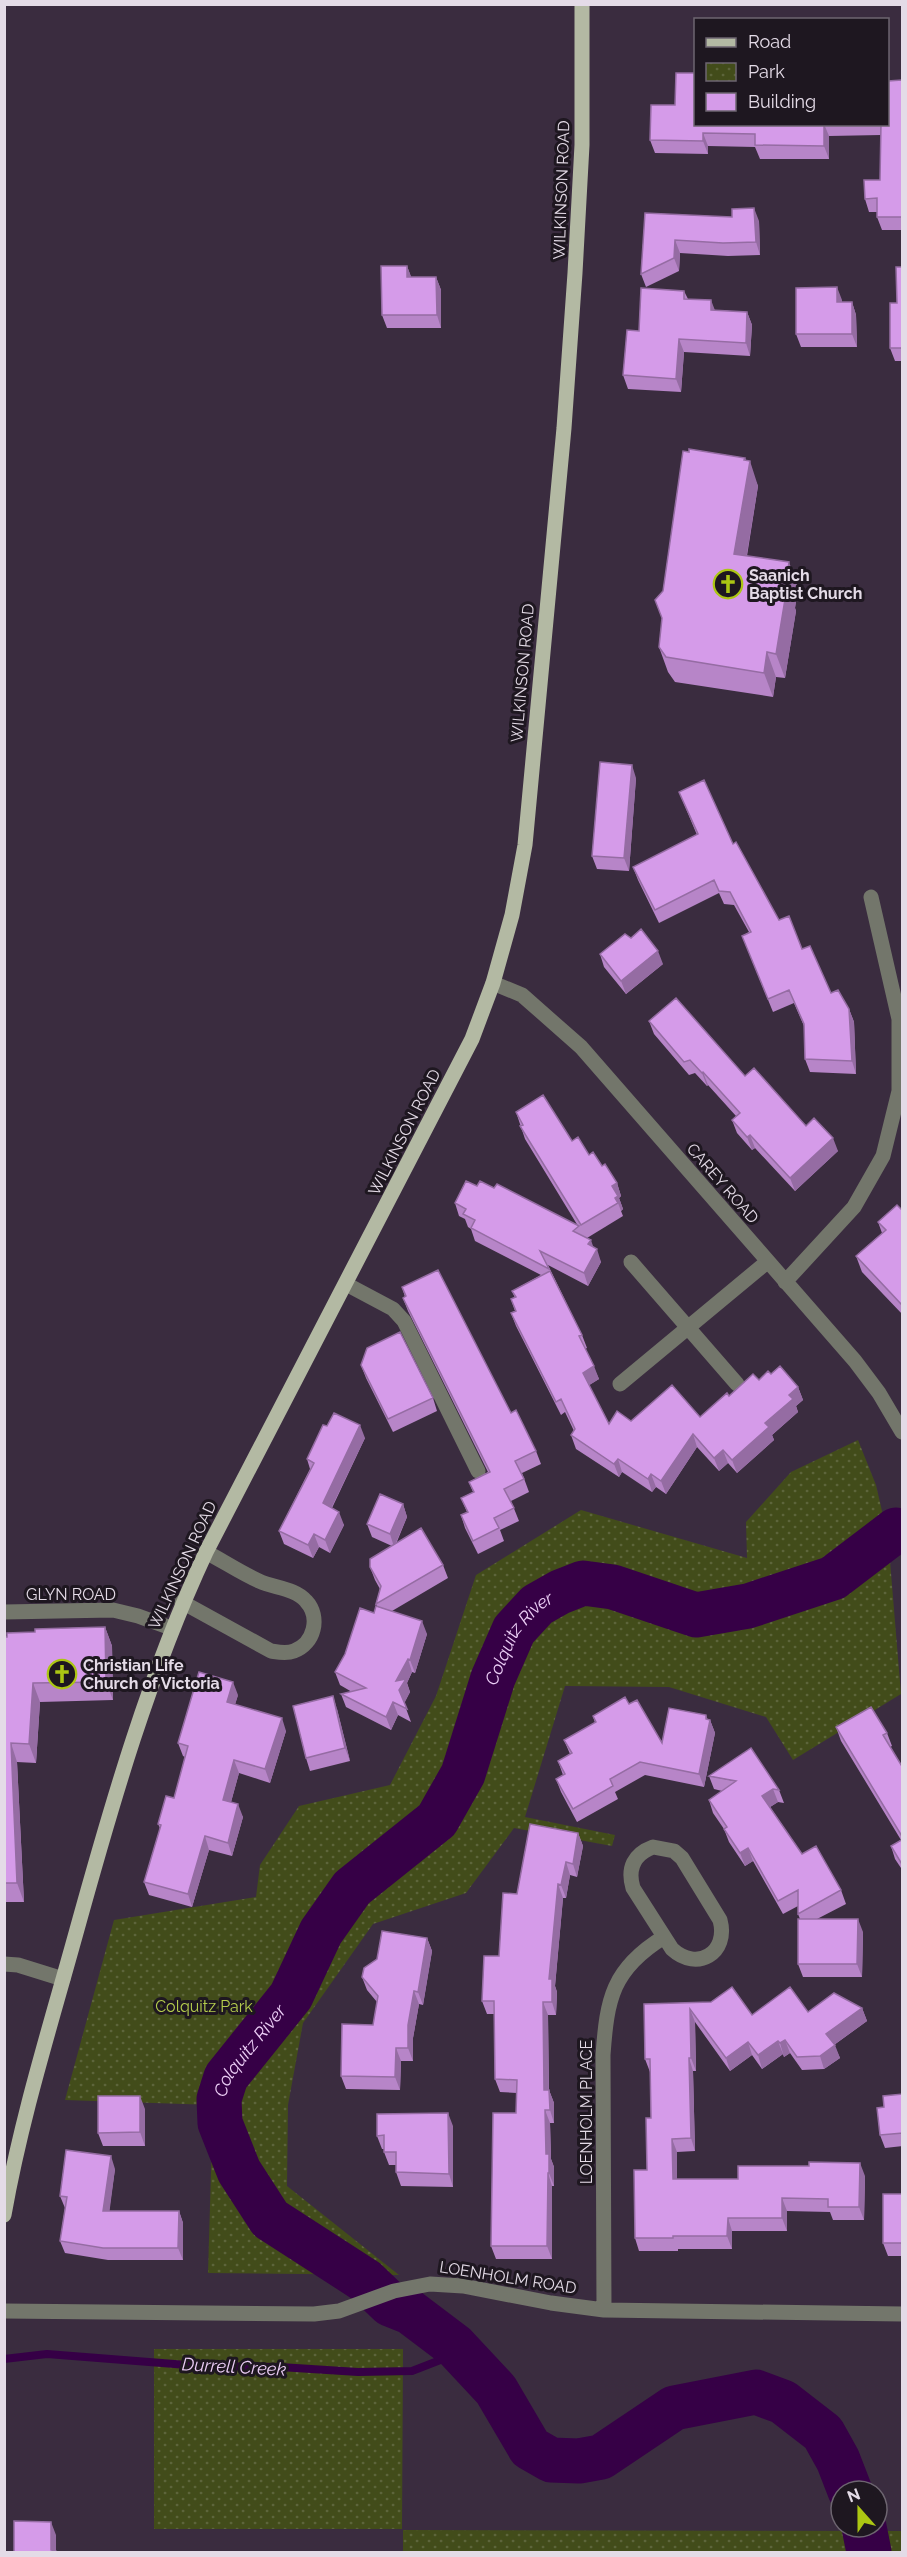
<svg xmlns="http://www.w3.org/2000/svg" width="907" height="2557" font-family="Raleway,sans-serif">
	<defs>
		<pattern id="park-dots" width="8" height="8" patternUnits="userSpaceOnUse" patternTransform="scale(1.5)"><rect width="8" height="8" fill="#424c1a"/><path d="M2 2h.1M6 6h.1" fill="none" stroke="#5d653b" stroke-width="1.8" stroke-linecap="round"/></pattern>
	</defs>
	<rect width="100%" height="100%" fill="#3a2c3f"/>
	<path fill="url(#park-dots)" d="M858,1440l18,45 12,52 13,157 -108,66 -27,-43 -97,-30 -104,-1 -40,131 90,18 -3,11 -98,-18 -48,65 -93,31 -70,99 -15,82 -1,81 112,89 -191,-2 5,-168 -148,-5 49,-180 142,-23 4,-32 39,-59 91,-21 46,-89 40,-121 105,-65 166,48 -1,-36 45,-50z
		M154,2349h249l-1,180h-248z
		M403,2530l499,1v21h-499z"/>
	<g fill="none" stroke-linecap="round" stroke-linejoin="round">
		<path stroke="#360046" stroke-width="8" d="M4,2359l43,-5 153,12 80,1 78,5 54,-1 49,-19"/>
		<g stroke="#360046" stroke-width="45">
			<path id="s1" d="M850,2491l-12,-31 -15,-27 -40,-31 -27,-10 -82,16 -73,49 -22,4 -28,-1 -21,-12 -34,-58 -41,-44 -45,-34 -20,-8 -24,-23 -96,-62 -31,-48 -19,-48 -1,-24 7,-22 65,-81 30,-64 31,-44 85,-68 26,-46 30,-96 21,-48 23,-25 23,-13 23,-9 30,4 83,28 52,-9 85,-28 63,-48"/>
			<path d="M864,2527l5,25"/>
		</g>
		<path stroke="#73766b" stroke-width="15" d="M493,983l29,12 59,52 274,314 24,32 23,39
			M631,1262l106,122
			M785,1282l69,-75 29,-51 16,-65v-72l-28,-122
			M346,1284l47,25 11,12 74,150
			M620,1384l147,-122
			M182,1602l89,49c7,1 15,3 23,0 20,-7 27,-34 12,-50 -11,-13 -32,-13 -47,-20 -18,-8 -36,-20 -53,-29
			M4,1612l109,-2 25,6 33,12
			M653,1847l21,4 8,7 38,62c9,33 -23,52 -48,29l-39,-61c-6,-20 1,-34 20,-41z
			M4,1964l14,1 45,14
			M604,2310l-1,-255c4,-56 9,-86 61,-118
			M4,2311l310,3 25,-3 55,-20 36,-7 33,2 88,17 53,7 298,4"/>
		<path stroke="#b3b9a3" stroke-width="15" d="M4,2215c17,-96 46,-188 72,-282 36,-130 73,-259 130,-381l266,-513 21,-56 19,-68 13,-70 39,-417 11,-155 7,-128v-141"/>
	</g>
	<path fill="#b785c8" d="M902,80l1,150h-21l-5,-13v-5h-8l-4,-13 15,-19 1,-45 -52,1v23h-69l-5,-12 -47,-1v8l-53,-1 -5,-13 46,-16h192z
		M645,213l114,8 1,34 -32,1 -48,-3 -1,18 -33,16 -5,-13z
		M407,266l4,11h25l5,13v38h-54l-5,-13z
		M903,267v94h-8l-5,-13z
		M684,291l4,8 27,11 32,2 5,13 -2,31 -66,-4 -3,40 -53,-3 -5,-14 16,-44z
		M842,300v2h10l4,13 1,32h-56l-5,-13z
		M745,458l13,28 -11,70 51,31 -3,21 1,3 -11,67 -9,-1 -3,20 -98,-15 -7,-10 -9,-25 3,-29 1,-27z
		M636,778l-7,93 -32,-2 -5,-13z
		M679,792l54,52 46,76 23,29 29,44 18,16 5,13 2,52 -46,-2 -5,-13 -1,-33 -10,-23 -21,9 -31,-76 7,-4 -15,-27 -10,-1 -5,-11 -60,30 -21,-43 -5,-13 64,-32z
		M600,954l63,10 -37,30 -22,-27z
		M649,1021l96,55 93,75 -43,40 -40,-43 -3,2 -15,-17 -5,-13 4,-4 -28,-31 -1,1 -12,-13 -6,2 -35,-41z
		M516,1112l56,29 17,14 13,11 15,17 4,13 -2,2 4,11 -2,2 2,5 -36,22 6,9 8,15 -13,24 -40,-21 34,70 5,13 -2,1 14,30 -10,6 20,39 22,-3 69,-4 29,-21 42,-22 27,13 5,13 -7,6 2,6 -26,23 2,5 -37,33 -9,-10 -9,8 -22,-24 -31,47 -10,-7 -4,5 -30,-20 -3,5 -43,-28 -5,-14 3,-4 -9,-19 -4,3 -45,-89 -5,-13 4,-2 -4,-12 4,-1 -3,-7 29,-16 -66,-34 -4,-12 -3,-2 -3,-8 -6,-3 -4,-13 22,-17 17,2 84,38 -53,-87z
		M903,1211v104l-41,-43 -6,-16 26,-23 -4,-11z
		M402,1287l109,126 25,38 5,13 -19,9 7,19 -18,9 8,20 -19,9 4,11 -26,13 -13,-26 -4,-13 6,-3 -6,-14 12,-6 -4,-10 19,-10 -80,-161 -5,-13 2,-1z
		M361,1365l72,33 4,13 -44,21 -27,-54z
		M327,1426l38,12 -33,70 12,17 -14,28 -11,-6 -6,11 -29,-14 -5,-13 31,-62 -3,-10z
		M403,1504l4,13 -11,27 47,21 5,13 -56,33 35,23 -12,39 -3,-1 -5,11 3,9 -6,11 7,19 -13,-7 -7,15 -45,-23 -5,-13 11,-2 -12,-7 -5,-13 39,-59 3,-7 -1,-2 4,-15 -5,-9 -5,-13 22,-21 -20,-9 -5,-13z
		M105,1627l7,19 1,54 -73,2 -4,61 -19,-1 7,140h-20v-265l31,-5z
		M238,1695l-3,9 51,27 -16,52 -31,-10 -8,29 12,15 -11,39 -23,-6 -17,57 -43,-12 -5,-13 16,-54 -2,-4 16,-26 11,-41 -2,-1 -5,-13z
		M629,1704l33,39 46,-24 2,1 5,13 -11,54 -59,-12 -30,17 3,7 -41,23 -16,-30 -5,-13 7,-4 -5,-14 12,-7 -6,-14 31,-17 -2,-7z
		M337,1709l13,52 -40,10 -4,-13z
		M836,1727l51,6 5,13 -2,1 13,21v103l-8,-12 -4,-13 10,-6 -60,-99z
		M709,1776l70,14 5,13 -6,-1 -8,5 32,47 39,36 5,14 -29,15 46,13 -1,45h-59l-5,-13 2,-45 -2,-5v-8l-15,8 -30,-53 -8,5 -16,-24 -5,-13 -11,-16 -4,-13 13,-9 -8,-2z
		M578,1833l5,13 -6,31 -7,-2 -4,23h-3l-8,88 2,6 -1,23h-8l1,75 5,13v20h-4l1,36 3,8v19h-2v73h-56l-5,-13 25,-133 1,-20 -17,-1 -5,-13 -1,-65h-7l-5,-13 17,-45 18,-62z
		M427,1938l5,13 -9,54 -4,-1 -6,34v23h-12l-1,29 -54,-1 -5,-13 32,-51 4,-23 -10,-12 -5,-13z
		M644,2004l108,11 110,-7 5,13 -33,24 6,13 -16,11 -22,1 -12,-17 -6,4 -1,-3 -21,15 -10,-14 -22,16 -35,-49 1,49h-3l2,80 -18,1v27h61l127,-3 -1,44h-31l-3,-8 -43,-1v20h-55v18h-54v2h-39l-4,-13 12,-68 4,-52 -1,-46 -5,-13z
		M903,2094v52l-18,2 -5,-13 4,-28z
		M145,2109v37h-42l-5,-13z
		M453,2126v61l-52,-1 -5,-14v-7h-7l-5,-13v-3h-2l-5,-13z
		M115,2169l-6,42h70l4,12v37h-75l-43,-7 -5,-12 5,-33 -5,-12z
		M903,2194v62h-15l-5,-13z"/>
	<path fill="#956ca3" d="M824,124l5,12v23l-5,-13z
		M703,133l5,13v8l-5,-13z
		M754,208l5,13 1,34 -4,-13z
		M675,240l5,13 -1,18 -5,-13z
		M407,266l5,13 -5,-2z
		M436,277l5,13v38l-4,-13z
		M837,287l5,13 -1,15 -4,-13z
		M711,300l5,13 -5,-3z
		M852,302l4,13 1,32 -5,-13z
		M747,312l5,13 -2,31 -4,-13z
		M679,339l5,13 -3,40 -5,-13z
		M745,458l3,10 2,-7 8,25 -15,92 -9,-24z
		M789,562l9,25 -3,21 1,3 -11,67 -9,-24z
		M767,652l9,25 -3,20 -9,-24z
		M632,765l4,13 -7,93 -5,-13z
		M658,951l5,13 -37,30 -5,-13z
		M849,1009l5,13 2,52 -4,-13z
		M703,1072l5,13 -1,1 -5,-13z
		M750,1135l5,13 -3,2 -5,-13z
		M833,1138l5,13 -43,40 -5,-13z
		M617,1183l4,13 -2,2 4,11 -2,2 -3,-8 -1,1 -5,-18z
		M591,1240l4,12 2,-3 4,13 -13,24 -4,-13 4,-29z
		M594,1366l5,13 -11,7 -5,-13z
		M798,1387l5,13 -7,6 2,6 -26,23 2,5 -37,33 -5,-13 33,-37 24,-28z
		M360,1425l5,13 -38,79 -4,-14z
		M693,1434l4,13 -31,47 -5,-13z
		M723,1450l5,13 -9,8 -5,-13z
		M618,1459l4,13 -3,5 -5,-13z
		M651,1474l5,13 -4,5 -4,-13z
		M403,1504l4,13 -13,30 -4,-13z
		M339,1512l5,13 -14,28 -5,-13z
		M314,1534l5,13 -6,11 -5,-13z
		M422,1621l5,13 -12,39 -5,-13z
		M105,1627l7,19 1,54 -7,-18z
		M408,1659l4,13 -5,11 3,9 -6,12 -8,-23z
		M233,1682l5,13 -6,20 -5,-13z
		M33,1683l7,19 -4,61 -7,-19z
		M333,1696l4,13 13,52 -5,-13z
		M393,1702l5,13 -7,15 -5,-13z
		M706,1715l3,8 1,-3 5,13 -11,54 -5,-13z
		M282,1718l4,13 -16,52 -5,-14z
		M11,1743l6,19 7,140 -7,-19z
		M234,1760l5,13 -11,40 -5,-13z
		M773,1789l5,13 -11,7 -5,-13z
		M238,1804l5,13 -11,39 -4,-13z
		M578,1833l5,13 -6,31 -4,-13z
		M205,1836l4,14 -17,57 -4,-13z
		M748,1848l5,13 -8,5 -5,-13z
		M566,1862l4,13 -4,23 -5,-13z
		M558,1884l5,14 -8,88 2,6 -1,23 -4,-13 -3,-23z
		M858,1919l5,13 -1,45 -5,-13z
		M427,1938l5,13 -9,54 -5,-13z
		M414,1991l5,13 -6,34v23l-5,-13v-23z
		M543,2002l5,13 1,88 -5,-13z
		M862,2008l5,13 -36,26 -5,-13z
		M690,2009l5,13 1,49 -5,-13z
		M785,2040l5,13 -6,4 -4,-14z
		M778,2041l5,13 -21,15 -4,-14z
		M748,2042l4,13 -22,16 -4,-13z
		M835,2045l5,13 -16,11 -4,-13z
		M396,2048l5,13 -1,29 -5,-13z
		M689,2058l4,13 2,80 -4,-13z
		M549,2090l5,13v20l-4,-13z
		M140,2096l5,13v37l-5,-14z
		M545,2110l5,13 1,36 3,8v19l-5,-13 -3,-19z
		M448,2113l5,13v61l-4,-13z
		M672,2139l5,13v40l-4,-13z
		M111,2156l4,13 -7,54 -5,-12z
		M860,2163l5,13 -1,44 -5,-13z
		M548,2173l4,13v73l-5,-13z
		M782,2198l5,13v20l-5,-13z
		M179,2211l4,12v37l-5,-12z
		M728,2218l4,13v18l-5,-13z
		M51,2522l5,13v18l-5,-3z"/>
	<path fill="#d59be9" stroke="#956ca3" stroke-width="1.5" d="M676,73h20v51h128v22l-69,-1v-11l-52,-1v8l-53,-1 1,-35h24z
		M902,80l1,137h-26v-19l-12,1 -1,-19h16l1,-56h7v-43z
		M754,208l2,34 -33,1 -48,-3 -1,18 -33,16 4,-61 87,4v-8z
		M381,266h26v11h29l1,38h-55z
		M896,267h7v81h-13v-45h7z
		M837,287v15h15v32h-56v-46z
		M641,288l43,3v8l27,1v10l36,2 -1,31 -67,-4 -3,40 -53,-4 4,-45 12,1z
		M689,449l56,9 -1,2 6,1 -16,93 55,8 -4,25h2l-11,67 -9,-2 -3,21 -98,-16 -7,-10 3,-29 -7,-18 8,-9 20,-140 6,1z
		M600,762l32,3 -8,93 -32,-2z
		M704,780l29,64 3,-2 43,78 10,-4 13,33 8,-3 21,47 7,-3 11,19 3,52 -47,-2 -1,-35 -15,-34 -21,9 -26,-63 9,-4 -21,-40 -11,-1 -5,-11 -59,30 -22,-43 65,-33 -19,-42z
		M641,929l17,22 -37,30 -21,-27 25,-20 6,4z
		M676,998l69,78 9,-8 52,58 8,-8 19,20 -43,40 -40,-43 -3,2 -15,-17 8,-7 -37,-41 -1,1 -12,-13 -6,2 -35,-41z
		M543,1095l29,46 6,-4 11,18 4,-3 9,14 3,-2 12,19 -5,3 6,10 -3,2 3,5 -37,22 -61,-99 3,-1 -7,-13z
		M466,1181l11,5 3,-5 14,7 3,-4 82,42 -6,5 18,9 -3,4 9,5 -13,24 -44,-22 9,18 -78,-41 4,-8 -12,-6 3,-5 -11,-6z
		M897,1205l6,6v95l-47,-50 30,-26 -8,-8z
		M438,1270l73,143 5,-3 20,41 -21,10 9,18 -20,10 10,19 -20,10 5,10 -26,13 -12,-26 7,-3 -7,-14 13,-6 -5,-10 21,-10 -87,-174 3,-2 -4,-9z
		M550,1271l32,64 -3,1 15,30 -11,7 26,51 8,-13 14,10 41,-36 28,32 27,-24 2,3 24,-22 6,6 9,-9 3,3 9,-8 18,21 -9,8 4,4 -28,24 4,4 -37,33 -9,-10 -9,8 -21,-24 -32,47 -10,-7 -3,5 -30,-20 -4,5 -43,-29 4,-6 -14,-30 -5,3 -45,-89 5,-2 -5,-12 5,-2 -4,-6z
		M400,1332l33,66 -45,21 -27,-54 6,-17z
		M334,1413l26,12 -37,78 16,9 -14,28 -11,-6 -6,11 -29,-14 35,-68 -7,-4 16,-34 4,1z
		M380,1494l23,10 -13,30 -23,-10z
		M421,1528l22,37 -67,39 5,-18 -11,-19v-8z
		M376,1606l46,15 -12,39 -2,-1 -12,22 10,-2 -7,11 8,19 -14,-7 -7,15 -45,-23 25,-6 -31,-16 10,-18 15,-46 14,5z
		M105,1627l1,55 -73,1 -4,61 -18,-1 6,140h-13v-246h3v-4l28,-1v-3z
		M199,1672l34,10 -6,20 55,16 -17,51 -31,-9 -11,40 15,4 -10,39 -23,-7 -17,58 -44,-12 17,-57 -3,-1 8,-28 8,2 14,-52 -10,-3z
		M333,1696l12,52 -39,10 -13,-52z
		M625,1697l4,7 8,-4 25,43 7,-35 37,7v4l4,1 -11,54 -59,-12 -30,17 3,7 -40,23 -17,-30 9,-5 -7,-13 14,-8 -8,-13 32,-18 -3,-6z
		M871,1707l16,26 -4,2 20,33v70l-67,-111z
		M751,1748l28,42 -6,-1 -11,7 40,58 14,-8 25,44 -43,24v-24l-20,11 -30,-53 -8,5 -16,-24 3,-2 -18,-27 27,-19 -27,-5z
		M530,1824l48,9 -5,31 -7,-2 -5,23 -3,-1 -9,95h3v23h-9l1,88h5l1,20h-5l1,44h3v19h-1l-1,73h-56l2,-133h23l1,-33 -22,-1 -1,-78h-12l2,-45h15l4,-63 14,1z
		M903,1839v27l-12,-20z
		M798,1919h60l-1,45h-59z
		M382,1931l45,7 -9,54 -4,-1 -6,34v23h-12l-1,29 -54,-1 1,-52 31,1 5,-29 -16,-19 2,-9 13,-9z
		M732,1987l20,28 38,-28 18,25 26,-19 28,15 -36,26 9,11 -15,11 -23,1 -12,-17 -5,3 -2,-2 -20,14 -10,-13 -22,16 -36,-49 1,49h-2l2,80 -19,1 1,40h65v-13h71v-4l51,1 -1,44h-31v-8l-46,-1v20h-54l-1,18h-54v2h-38l-1,-68h13l-1,-52h5l-1,-59h-5l-1,-55 67,-2z
		M903,2094v39l-23,2 -3,-27 7,-1 -1,-11z
		M98,2096h42v36l-42,1z
		M448,2113l1,61 -53,-2v-20h-12v-17l-7,1v-22z
		M66,2150l45,6 -8,55h76l-1,37h-75l-43,-7 7,-44 -7,-1z
		M883,2194h20v49h-20z
		M14,2521l37,1v28l5,1v2h-42z"/>
	<defs>
		<g id="church-ring" transform="scale(1.5)"><circle r="9.5" fill="#1e1720" stroke="#acc613" stroke-width="1.5"/><path d="M-1.2-6h2.4v3.5h3.3v2.4h-3.3V6h-2.4V-.1h-3.3v-2.4h3.3Z" fill="#acc613"/></g>
	</defs>
	<g fill-rule="evenodd">
		<use href="#church-ring" x="728" y="584"/>
		<use href="#church-ring" x="62" y="1674"/>
	</g>
	<g text-anchor="middle" stroke-width="6" stroke-linejoin="round" paint-order="stroke">
		<g font-size="16" fill="#e4dbe7" stroke="#1e1720">
			<text transform="translate(561 190) rotate(-88)" y="6">WILKINSON ROAD</text>
			<text transform="translate(522 673) rotate(-85)" y="6">WILKINSON ROAD</text>
			<text transform="translate(404 1132) rotate(-63)" y="6">WILKINSON ROAD</text>
			<text transform="translate(723 1183) rotate(49)" y="6">CAREY ROAD</text>
			<text transform="translate(182 1565) rotate(-65)" y="6">WILKINSON ROAD</text>
			<text x="71" y="1600">GLYN ROAD</text>
			<text transform="translate(586 2112) rotate(-90)" y="6">LOENHOLM PLACE</text>
			<text transform="translate(508 2277) rotate(9)" y="6">LOENHOLM ROAD</text>
		</g>
		<g font-size="16" font-weight="bold" fill="#e4dbe7" stroke="#1e1720" text-anchor="start">
			<text x="749" y="581">Saanich<tspan x="749" dy="18">Baptist Church</tspan></text>
			<text x="83" y="1671">Christian Life<tspan x="83" dy="18">Church of Victoria</tspan></text>
		</g>
		<g font-size="16" fill="#b5cd4d" stroke="#1e1720">
			<text x="204" y="2012">Colquitz Park</text>
		</g>
		<g font-size="18" font-style="italic" fill="#eccef6" stroke="#1e1720">
			<text dy="6" stroke="none"><textPath href="#s1" startOffset="1437">Colquitz River</textPath></text>
			<text dy="6" stroke="none"><textPath href="#s1" startOffset="933">Colquitz River</textPath></text>
			<text transform="translate(234 2367) rotate(3)" y="6">Durrell Creek</text>
		</g>
	</g>
	<rect width="907" height="2557" fill="none" stroke="#e4dbe7" stroke-width="12"/>
	<rect x="694" y="18" width="195" height="108" fill="#1e1720" stroke="#6d6570" stroke-width="1.5"/>
	<rect x="706" y="38" width="30" height="9" fill="#b3b9a3" stroke="#6d6570" stroke-width="1.5"/>
	<text x="748" y="48" font-size="18" fill="#e4dbe7">Road</text>
	<rect x="706" y="63" width="30" height="18" fill="url(#park-dots)" stroke="#6d6570" stroke-width="1.5"/>
	<text x="748" y="78" font-size="18" fill="#e4dbe7">Park</text>
	<rect x="706" y="93" width="30" height="18" fill="#d59be9" stroke="#6d6570" stroke-width="1.5"/>
	<text x="748" y="108" font-size="18" fill="#e4dbe7">Building</text>
	<g transform="translate(859 2509) rotate(339)"><circle r="28" fill="#1e1720" stroke="#6d6570" stroke-width="1.5"/>
	<path d="M0-4.5L10 22L0 15L-10 22Z" fill="#acc613"/>
	<text y="-9" font-size="16" font-weight="bold" text-anchor="middle" fill="#e4dbe7">N</text>
	</g>
</svg>
